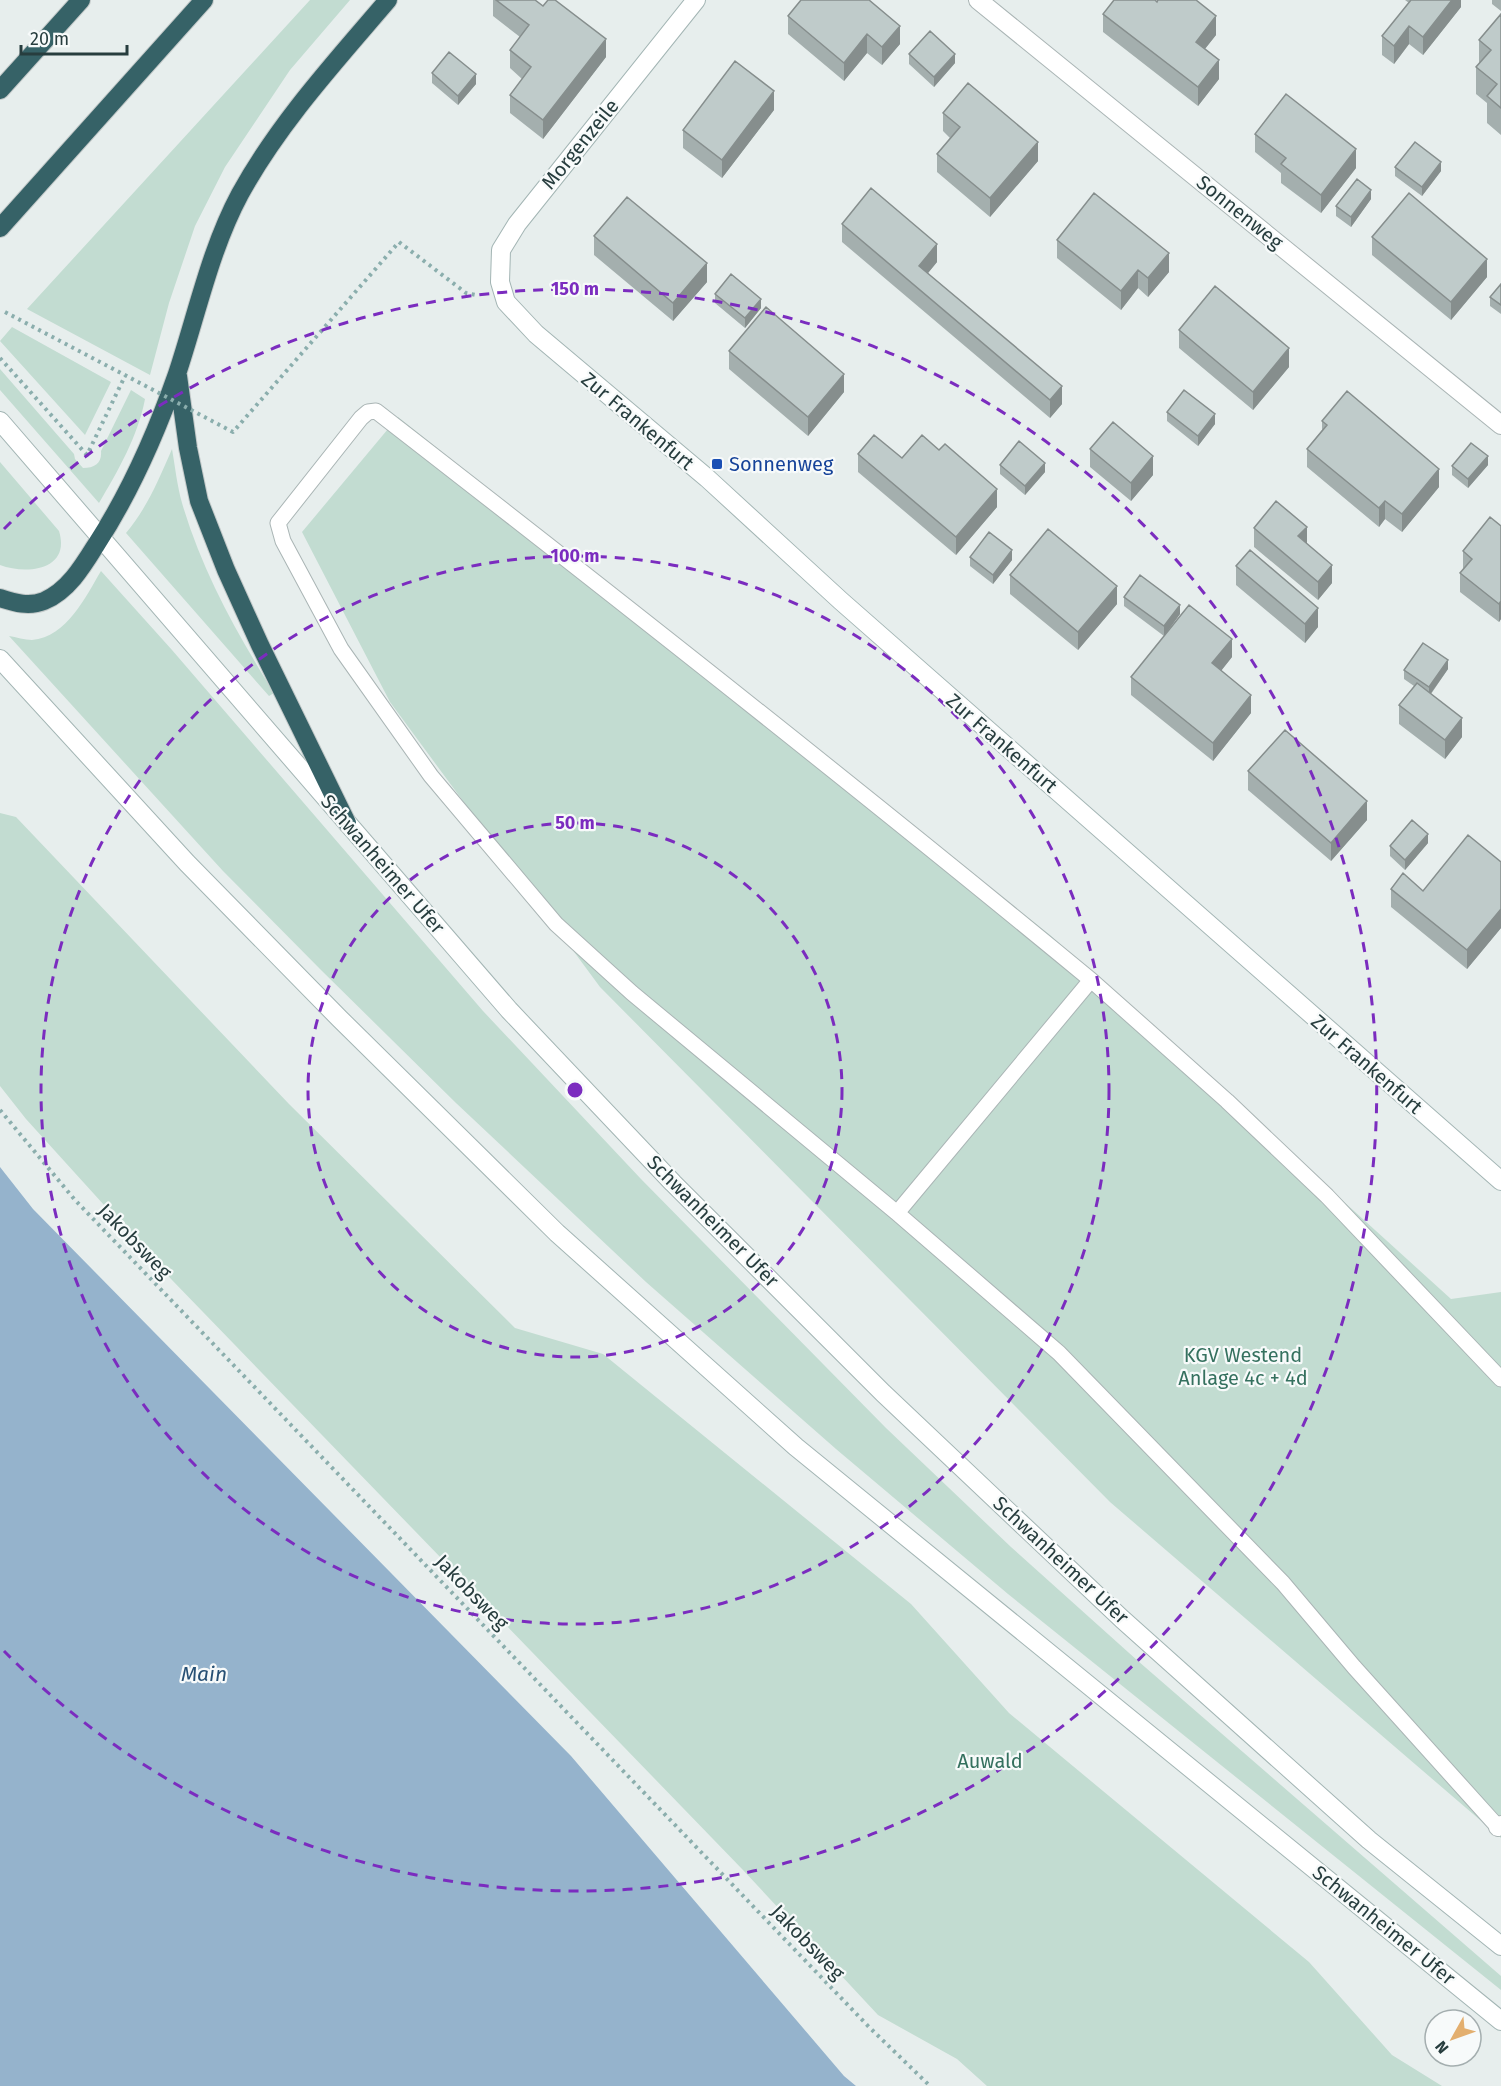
<svg xmlns="http://www.w3.org/2000/svg" width="1501" height="2086" font-family="'Fira Sans',sans-serif">
	<rect width="100%" height="100%" fill="#e7eeed"/>
	<path fill="#c2dcd1" d="M310,0h40l-60,70 -65,97 -30,59 -26,77 -19,72 -123,-66z
		M12,327l99,55 -26,53 -85,-94z
		M0,369l74,85 1,5 8,9c12,0 19,-5 18,-17l30,-61 14,9c-7,37 -27,72 -46,104l-99,-113z
		M398,417l652,518 401,364 50,-7v546l-391,-336 -510,-515 -210,-285 -88,-170z
		M172,449c3,17 5,36 10,54 20,68 54,129 92,190l-5,3 -143,-163c21,-25 33,-54 46,-84z
		M0,462l59,69c12,39 -32,44 -59,34z
		M101,571l71,79 311,361 158,168 245,249 125,119 127,114 363,315v14l-493,-396 -172,-145 -190,-167 -190,-179 -135,-133 -98,-99 -214,-235c7,1 16,4 23,4 35,-3 54,-44 69,-69z
		M0,813l16,4 273,287 226,224 88,26 308,250 98,109 300,249 83,93 50,31h-455l-30,-27 -79,-44 -135,-145 -571,-590 -146,-161 -26,-33z"/>
	<path fill="#95b3cc" d="M0,1167l33,42 538,547 273,320 12,10h-856z"/>
	<g fill="none" stroke-linecap="round" stroke-linejoin="round">
		<g stroke="#aab5b5" stroke-width="17">
			<path id="lane" d="M1091,980l136,121 100,95 174,183
				M897,1213l194,-233c-235,-194 -474,-382 -715,-569l-8,1 -7,6 -83,105 5,18 58,108 90,127 125,148 76,69 265,220 162,140 224,230 71,84 144,160"/>
		</g>
		<g stroke="#aab5b5" stroke-width="20">
			<path id="street" d="M978,0l523,425
				M1498,1827l3,-2"/>
		</g>
		<g stroke="#a3b5b4" stroke-width="20">
			<path id="secondary" d="M696,0l-179,224 -16,26 -1,32 6,20 30,32 171,144 134,123 660,580
				M0,421l509,589 164,173 210,210 239,226 247,221 132,106
				M0,659l187,204 153,156 217,214 239,214 705,574"/>
		</g>
		<g stroke="#c3c9c9" stroke-width="20">
			<path id="highway" d="M0,90l81,-90
				M0,228l204,-228
				M178,376l10,72 11,53 27,69 34,75 87,178
				M0,598c15,5 29,9 44,3 24,-10 39,-35 52,-56 35,-54 60,-111 81,-171 20,-60 33,-124 63,-180 39,-71 95,-132 148,-194"/>
		</g>
		<path stroke="#8baead" stroke-width="4" stroke-dasharray="3 4.5" stroke-linecap="butt" d="M399,242l67,51 10,2
			M0,358l87,97 38,-79
			M0,1110l75,90 794,827 61,59"/>
		<use href="#lane" stroke="#fff" stroke-width="15"/>
		<use href="#street" stroke="#fff" stroke-width="18"/>
		<use href="#secondary" stroke="#fff" stroke-width="18"/>
		<use href="#highway" stroke="#366267" stroke-width="18"/>
		<path stroke="#8baead" stroke-width="4" stroke-dasharray="3 4.5" stroke-linecap="butt" d="M5,312l228,120 166,-190"/>
	</g>
	<path fill="#a4afae" d="M493,0h42l71,57 -63,82 -33,-26v-18l12,-16 -12,-11v-18l10,-13 -27,-21z
		M801,0l99,44 -18,21 -15,-12 -23,28 -56,-47v-18z
		M1405,0h56v7l-38,48 -14,-11 -15,20 -12,-9v-19l27,-33z
		M1492,0h9v11l-9,-7z
		M1103,14l113,21 -11,14 14,30 -21,27 -95,-74z
		M1501,14v121l-14,-12v-20l-11,-9v-27l3,-3v-24z
		M909,54l46,9 -21,24 -25,-23z
		M432,73l44,11 -18,21 -26,-22z
		M774,110l-52,68 -39,-30v-18z
		M943,113l95,48 -48,56 -53,-45v-18l13,-16 -7,-7z
		M1255,134l101,34 -35,45 -40,-30v-10l-26,-21z
		M1395,167l46,4 -19,25 -27,-20z
		M1371,199l-20,28 -15,-11v-10z
		M842,224l95,38 -9,11 134,131 -12,14 -208,-176z
		M594,236l113,46 -34,39 -79,-66z
		M1372,237l115,40 -36,43 -79,-65z
		M1057,240l112,32 -21,25 -10,-9 -17,22 -64,-52z
		M1501,284v30l-11,-8v-9z
		M715,294l46,14 -16,20 -30,-25z
		M1179,330l110,37 -36,43 -74,-62z
		M729,351l115,41 -36,44 -79,-67z
		M1167,412l48,12 -17,22 -31,-25z
		M1322,421l117,66 -37,45 -17,-13 -6,8 -72,-60v-18l15,-19z
		M1090,449l63,26 -22,26 -41,-34z
		M858,454l44,4 95,49 -41,48 -98,-83z
		M1000,465l45,7 -20,23 -25,-21z
		M1488,465l-20,23 -16,-13v-9z
		M1501,526v93l-2,3 -39,-30v-19l3,-3v-19z
		M1254,528l78,55 -14,17 -64,-53z
		M970,557l42,3 -19,24 -23,-18z
		M1236,566l82,61 -13,16 -69,-58z
		M1010,575l107,29 -39,46 -68,-56z
		M1124,597l56,17 -16,22 -40,-30z
		M1232,657l-11,14 30,42 -38,48 -82,-66v-18z
		M1448,669l-17,25 31,43 -17,22 -46,-35v-19l15,-19 -10,-7v-9z
		M1248,771l119,49 -36,41 -83,-71z
		M1428,843l-23,27 -15,-14v-10z
		M1501,862v66l-34,41 -76,-62v-18l32,2z"/>
	<path fill="#868e8d" d="M1452,0h9v7l-38,48v-18z
		M1216,16v19l-20,25v-18z
		M900,26v18l-18,21v-18z
		M1409,26v18l-15,20v-18z
		M867,34v19l-23,28v-18z
		M606,39v18l-63,82v-19z
		M955,54v9l-21,24v-10z
		M1219,60v19l-21,27v-19z
		M476,74v10l-18,21v-9z
		M774,91v19l-52,68v-18z
		M1038,142v19l-48,56v-19z
		M1356,149v19l-35,45v-18z
		M1441,162v9l-19,25v-9z
		M1371,190v9l-20,28v-10z
		M937,244v18l-18,22v-18z
		M1169,253v19l-21,25v-19z
		M1487,259v18l-36,43v-18z
		M707,263v19l-34,39v-18z
		M1138,270v18l-17,22v-19z
		M761,299v9l-16,20v-10z
		M1289,348v19l-36,43v-18z
		M844,374v18l-36,44v-19z
		M1062,386v18l-12,14v-18z
		M1215,414v10l-17,22v-10z
		M1153,456v19l-22,26v-18z
		M1488,456v9l-20,23v-9z
		M1045,463v9l-20,23v-9z
		M1439,469v18l-37,45v-18z
		M997,489v18l-41,48v-18z
		M1385,501v18l-6,8v-19z
		M1307,527v18l-9,-9z
		M1012,550v10l-19,24v-9z
		M1332,565v18l-14,17v-18z
		M1117,586v18l-39,46v-18z
		M1501,601v18l-2,3v-18z
		M1180,605v9l-16,22v-10z
		M1318,608v19l-13,16v-19z
		M1232,639v18l-20,25v-19z
		M1448,660v9l-19,27v-9z
		M1251,695v18l-38,48v-18z
		M1462,718v19l-17,22v-19z
		M1367,801v19l-36,41v-18z
		M1428,834v9l-23,27v-10z
		M1501,909v19l-34,41v-19z"/>
	<path fill="#bfcbca" stroke="#868e8d" stroke-width="1.5" d="M496,0h39l8,6 5,-6h7l51,39 -63,81 -33,-25 21,-28 -21,-17 19,-25z
		M801,0h68l31,26 -18,21 -15,-13 -23,29 -56,-47z
		M1114,0h41l2,2 1,-2h38l20,16 -20,26 23,18 -21,27 -95,-73z
		M1411,0h41l-29,37 -14,-11 -15,20 -12,-10z
		M1501,14v94l-14,-12 10,-12 -21,-17 15,-17 -12,-10z
		M930,31l25,23 -21,23 -25,-23z
		M449,52l27,22 -18,22 -26,-23z
		M735,61l39,30 -52,69 -39,-30z
		M968,83l70,59 -48,56 -53,-44 23,-27 -17,-14z
		M1286,94l70,55 -35,46 -40,-31 5,-6 -31,-24z
		M1415,142l26,20 -19,25 -27,-20z
		M1357,179l14,11 -20,27 -15,-11z
		M871,188l66,56 -18,22 143,120 -12,14 -208,-176z
		M1094,193l75,60 -21,25 -10,-8 -17,21 -64,-51z
		M1409,193l78,66 -36,43 -79,-65z
		M627,197l80,66 -34,40 -79,-67z
		M731,274l30,25 -16,19 -30,-24z
		M1501,284v21l-11,-8z
		M1215,286l74,62 -36,44 -74,-62z
		M766,307l78,67 -36,43 -79,-66z
		M1184,390l31,24 -17,22 -31,-24z
		M1347,391l92,78 -37,45 -17,-13 -6,7 -72,-59 20,-24 -5,-4z
		M1113,422l40,34 -22,27 -41,-34z
		M874,435l28,23 20,-23 17,15 6,-6 52,45 -41,48 -98,-83z
		M1019,441l26,22 -20,23 -25,-21z
		M1471,443l17,13 -20,23 -16,-13z
		M1276,501l31,26 -9,9 34,29 -14,17 -64,-54z
		M1490,517l11,9v75l-2,3 -39,-31 12,-14 -9,-8z
		M1048,529l69,57 -39,46 -68,-57z
		M989,532l23,18 -19,25 -23,-18z
		M1250,550l68,58 -13,16 -69,-58z
		M1140,575l40,30 -16,21 -40,-29z
		M1189,605l43,34 -20,24 39,32 -38,48 -82,-66z
		M1423,643l25,17 -19,27 -25,-17z
		M1417,683l45,35 -17,22 -46,-35z
		M1285,730l82,71 -36,42 -83,-72z
		M1412,820l16,14 -23,26 -15,-14z
		M1468,835l33,27v47l-34,41 -76,-61 12,-16 20,18z"/>
	<g fill="none" stroke="#7b2cbf" stroke-width="3" stroke-dasharray="10 8">
		<circle cx="575" cy="1090" r="267"/>
		<circle cx="575" cy="1090" r="534"/>
		<path d="M4 529A801 801 0 1 1 4 1651"/>
	</g>
	<rect fill="#1a4fb4" stroke="#f7fafa" stroke-width="2" x="711" y="458" width="12" height="12" rx="3"/>
	<g text-anchor="middle" stroke-width="4.5" stroke-linejoin="round" paint-order="stroke">
		<g font-size="20" fill="#273d3e" stroke="#f7fafa">
			<text transform="translate(580 144) rotate(-51)" y="7">Morgenzeile</text>
			<text transform="translate(1240 212) rotate(39)" y="7">Sonnenweg</text>
			<text transform="translate(638 421) rotate(40)" y="7">Zur Frankenfurt</text>
			<text transform="translate(1002 743) rotate(41)" y="7">Zur Frankenfurt</text>
			<text transform="translate(383 864) rotate(49)" y="7">Schwanheimer Ufer</text>
			<text transform="translate(1367 1064) rotate(41)" y="7">Zur Frankenfurt</text>
			<text transform="translate(713 1221) rotate(45)" y="7">Schwanheimer Ufer</text>
			<text transform="translate(135 1241) rotate(46)" y="7">Jakobsweg</text>
			<text transform="translate(1061 1560) rotate(43)" y="7">Schwanheimer Ufer</text>
			<text transform="translate(472 1592) rotate(46)" y="7">Jakobsweg</text>
			<text transform="translate(1384 1925) rotate(39)" y="7">Schwanheimer Ufer</text>
			<text transform="translate(808 1942) rotate(46)" y="7">Jakobsweg</text>
		</g>
		<g font-size="20" fill="#164399" stroke="#f7fafa" text-anchor="start">
			<text x="729" y="471">Sonnenweg</text>
		</g>
		<g font-size="20" fill="#35715f" stroke="#f7fafa">
			<text x="1243" y="1362">KGV Westend<tspan x="1243" dy="23">Anlage 4c + 4d</tspan></text>
			<text x="990" y="1768">Auwald</text>
		</g>
		<g font-size="21" font-style="italic" fill="#275074" stroke="#f7fafa">
			<text x="204" y="1681">Main</text>
		</g>
	</g>
	<circle cx="575" cy="1090" r="9" fill="#7b2cbf" stroke="#f7fafa" stroke-width="3"/>
	<g font-size="18" text-anchor="middle" font-weight="bold" fill="#7b2cbf" stroke="#f7fafa" stroke-width="4.5" stroke-linejoin="round" paint-order="stroke">
		<text x="575" y="295">150 m</text>
		<text x="575" y="562">100 m</text>
		<text x="575" y="829">50 m</text>
	</g>
	<g transform="translate(1453 2038) rotate(230)"><circle r="28" fill="#f7fafa" stroke="#a4aeaf" stroke-width="1.5"/>
	<path d="M0-4.5L10 22L0 15L-10 22Z" fill="#e3af6f"/>
	<text y="-9" font-size="16" font-weight="bold" text-anchor="middle" fill="#273d3e">N</text>
	</g>
	<path d="M21 45v9h106v-9" fill="none" stroke="#273d3e" stroke-width="3"/>
	<text x="30" y="45" font-size="18" fill="#273d3e" stroke="#f7fafa" stroke-width="4.5" paint-order="stroke">20 m</text>
</svg>
